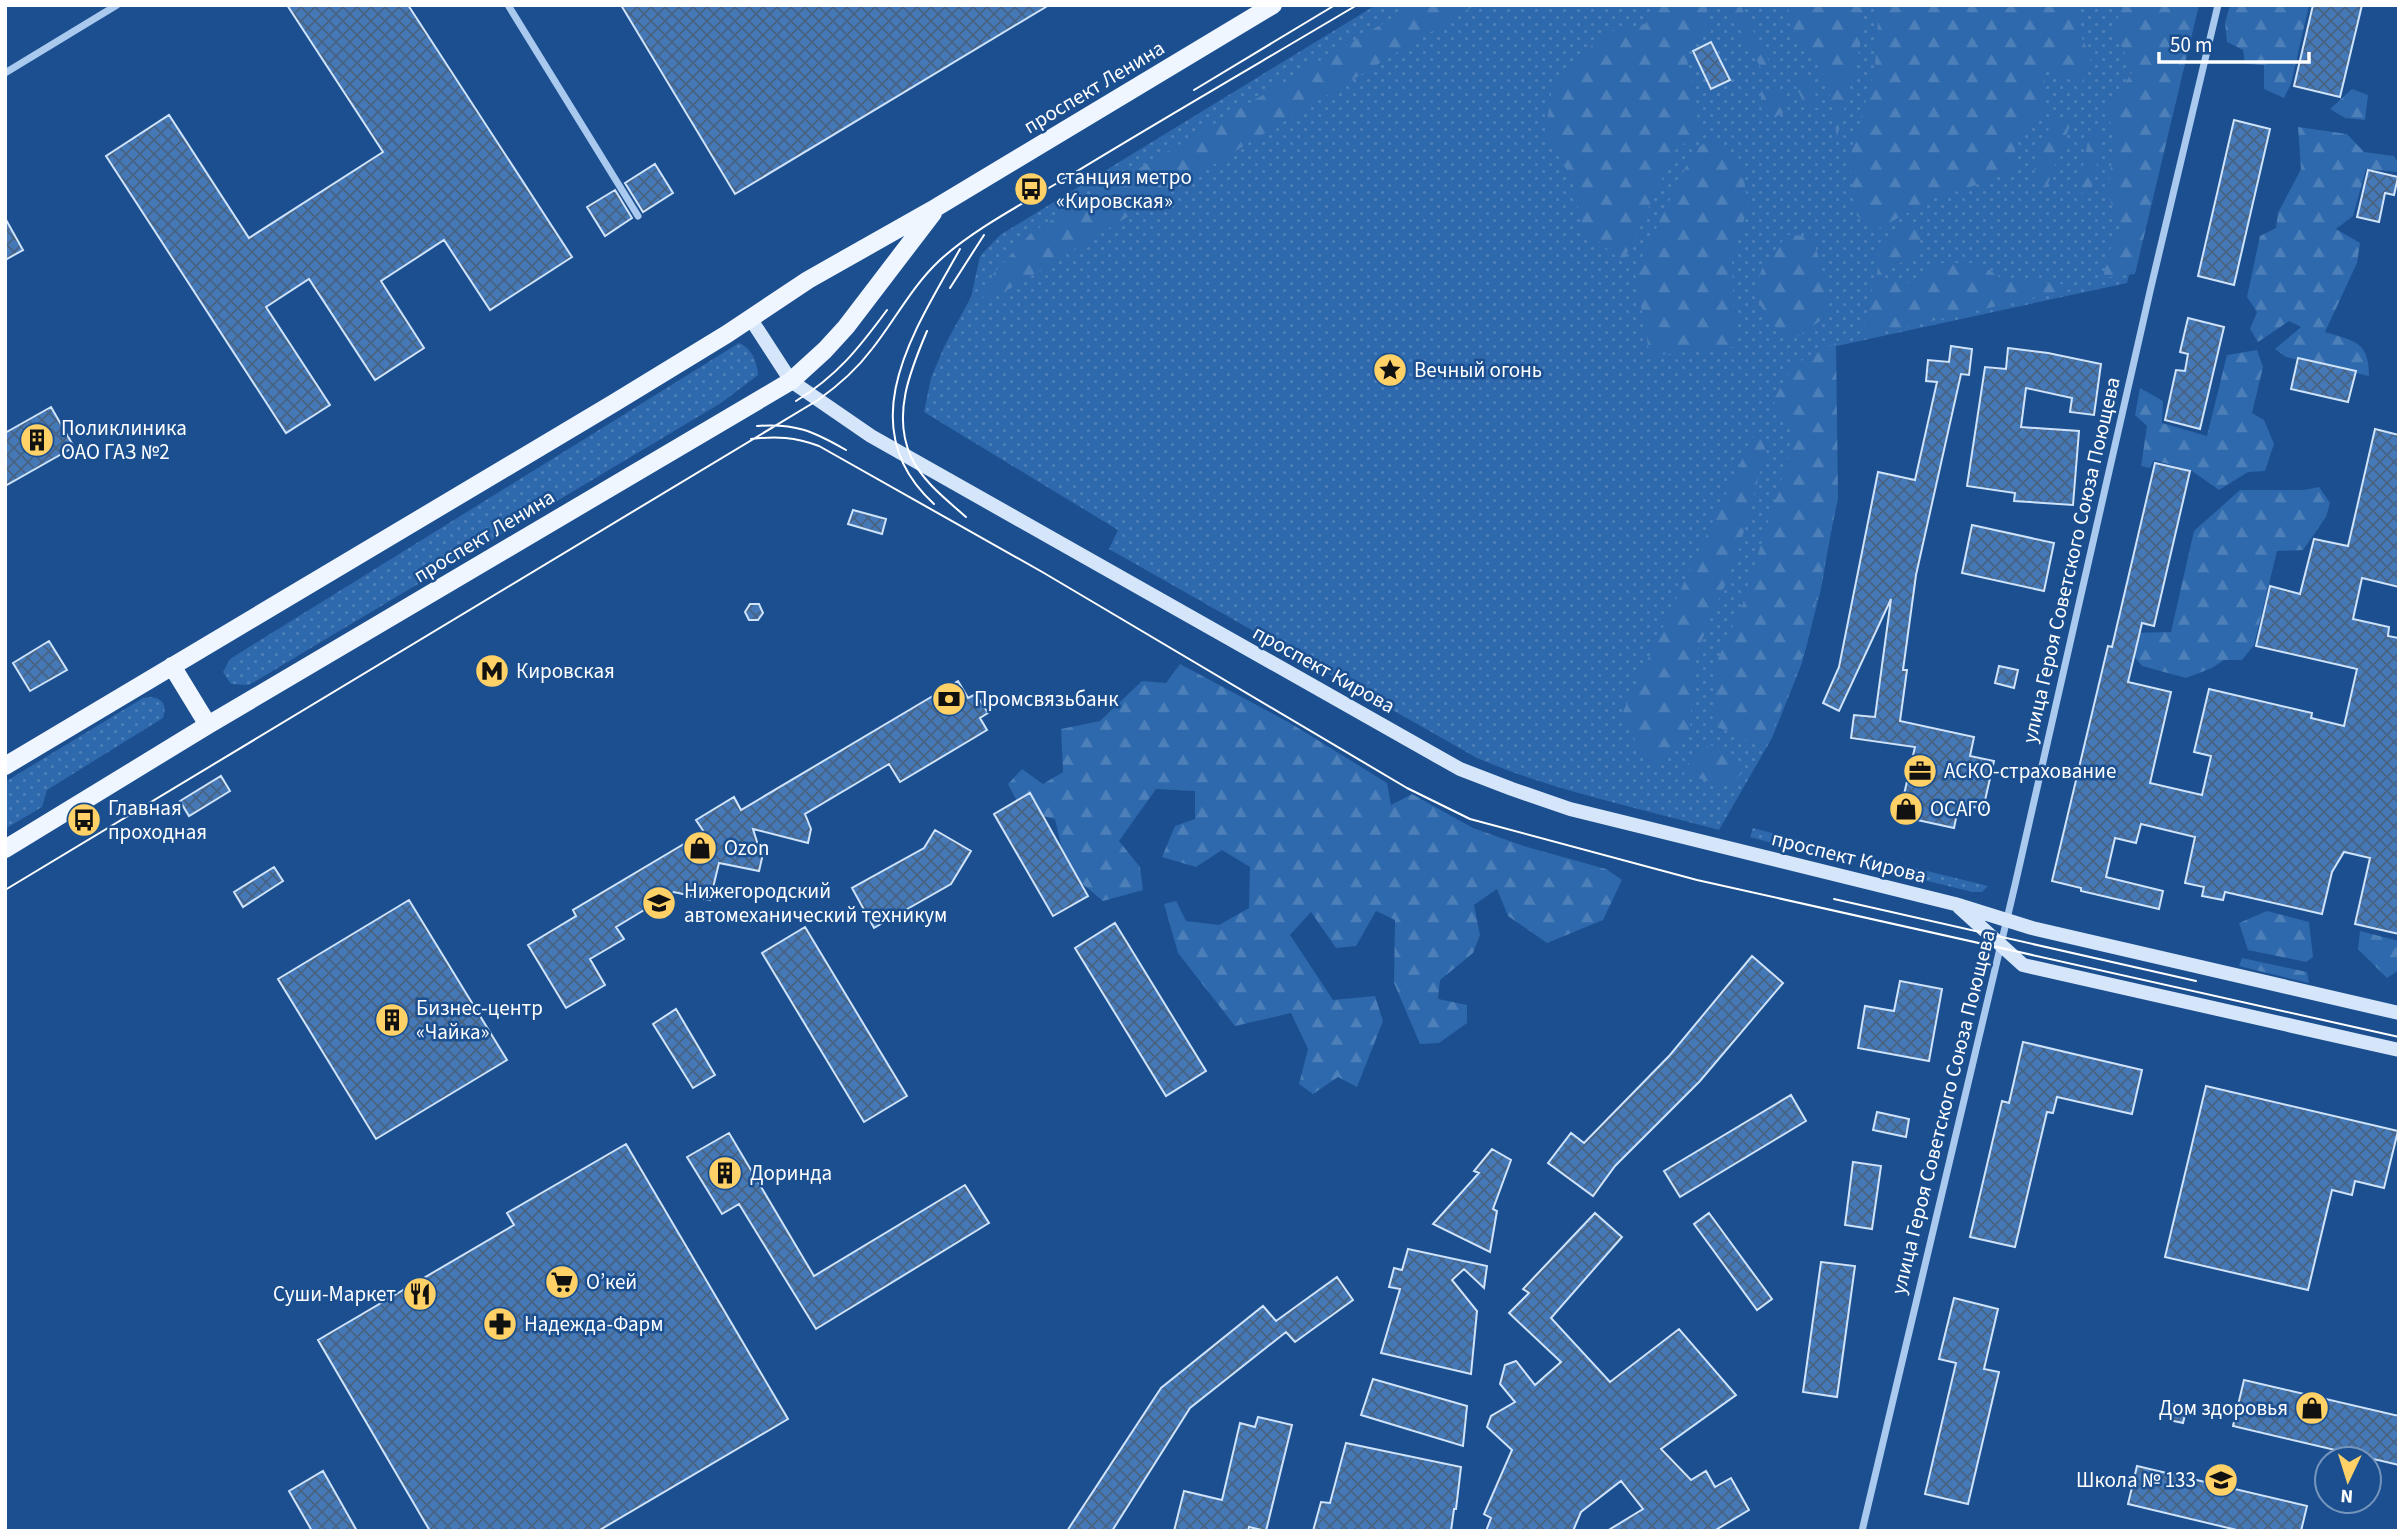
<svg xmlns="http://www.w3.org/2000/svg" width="2404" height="1536" font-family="'Source Sans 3',sans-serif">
	<defs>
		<pattern id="grass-dots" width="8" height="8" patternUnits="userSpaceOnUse" patternTransform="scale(1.75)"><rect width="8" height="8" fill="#2e69ad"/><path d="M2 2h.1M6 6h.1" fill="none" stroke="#4d80b9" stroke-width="1.8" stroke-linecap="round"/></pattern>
		<pattern id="forest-firs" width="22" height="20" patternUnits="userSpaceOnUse" patternTransform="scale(1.75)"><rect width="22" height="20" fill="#2e69ad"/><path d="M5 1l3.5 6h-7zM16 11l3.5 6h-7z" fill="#4d80b9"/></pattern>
		<pattern id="building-cross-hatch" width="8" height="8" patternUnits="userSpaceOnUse" patternTransform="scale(1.75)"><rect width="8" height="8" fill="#4478b7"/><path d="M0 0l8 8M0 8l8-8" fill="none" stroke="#486282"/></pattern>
	</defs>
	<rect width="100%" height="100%" fill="#1b4f8f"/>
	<path fill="url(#grass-dots)" d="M1376,5h819l-68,278 -295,64 2,168 -13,74 -19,74 -30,75 -53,92c-81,-22 -165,-39 -242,-72l-368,-209 9,-19 -194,-118 7,-34 13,-31 27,-50 9,-41 20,-21z
		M739,343c13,5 18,19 19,32l-37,28 -472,282 -18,-1 -8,-12 7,-13z
		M151,697c13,2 16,9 12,21l-116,72 -5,17 -37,22v-47l138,-84z
		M1753,828l84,22 3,4 -3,4 -6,1 -81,-22z
		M1870,857l118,29 -6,6h-9l-100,-24 -7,-9z"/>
	<path fill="url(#forest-firs)" d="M1414,5h61l-497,303 16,-35 38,-41z
		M1662,5h44l5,27 -27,15 19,84 -27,18 -53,113 -40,-33 -12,-52 -26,-43 7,-45 51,-56 42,-9z
		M1727,5h13l36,70 -14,-5z
		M1787,5h77l-4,42 -23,90 -9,-51 -15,-33 -15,-9z
		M1879,5h196l4,27 12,25 -9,27 -37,-14 -1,40 -28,29 -2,30 -31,14 -50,16 -57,31 -19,-14 -8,-55 26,-93z
		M2124,5h75l-64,269 -32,4 6,-27 13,-23 -14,-33 6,-58 -7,-27 26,-39 -20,-43z
		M2230,5h79l-18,79 -7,14 -20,-9v-24l-19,-1 -2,-14 -16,-8 -2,-19z
		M1806,76l8,13 4,19h-12l-13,-28z
		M1761,88l17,3 10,19 -16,9 -11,-11z
		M2352,89l16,6 -3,25 -20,-2 -15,-9z
		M2093,117l8,28 -11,52 -12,-6z
		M2072,120l-27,72 -11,-13 2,-31 18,-27z
		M2298,127l49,7 17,18 30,4 5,9 -2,7 -31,-3 -13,47 -17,13 24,14 -3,20 -32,69c29,9 44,9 44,44l-83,-19 -11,-8 26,-22 -12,-6 -31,21 -8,-13 7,-17 -10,-15 13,-61 16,-8 2,-15 23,-44z
		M1712,137l29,23 7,46 -16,55 3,86 -85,9 -15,-84 58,-120z
		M1905,223l16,11 -2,17 -42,27 2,-35z
		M1787,235l25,1 17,55 -2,25 -40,28 -33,-48 9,-31z
		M1942,263h37l23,16 82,7 -222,51 12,-56 33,2z
		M1836,343l2,156 -32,149 -42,103 -20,-13 -32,-13 6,-66 25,-56 46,-149 2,-26 -18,-27 20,-36z
		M2257,350l6,17 -11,46 12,7 10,24 -9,27 -17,1 -29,18 -27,-19 -38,-11 -4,8 -9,-2 6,-40 -12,-11 5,-27 23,13 -1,22 45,13 20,-81z
		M1757,428l9,23 -29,105 -43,103 -4,73 -33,39 -37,-53z
		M2319,487l11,16 -4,14 -23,33 -26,1 -23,94 -12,15h-18l-12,8 -26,10 -44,-12 -17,-21 4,-12 42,-1 23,-101 46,-41h64z
		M1180,664l110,59 97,60 4,22 21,-11 61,34 54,19 79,22 16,11 -19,40 -56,23 -39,-27 -11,-27 -23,16 6,30 -7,18 -33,27 -2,19 29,6v18l-28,20 -19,1 -26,-61 1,-63 -19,-9 -20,35 -20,2 -25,-36 -21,23 43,65 42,-4 8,25 -26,66 -19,-10 -25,17 -14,-10 9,-35 -17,-36 -56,13 -57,-73 -14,-49 12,-3 10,20 33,4 30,-17 1,-41 -28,-17 -26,17 -34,-10 13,-31 20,-7v-28l-39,-2 -37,52 21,26 3,23 -40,11 -36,-30 -12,-52 -33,-8 -14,-27 14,-15 21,15 20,-12 -2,-43 39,-8 42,-40 24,2z
		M1711,745l34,25 -16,17 -45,-13 8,-20z
		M2267,911l42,11 4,35 -7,5 -58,-12 -9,-27z
		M2360,931l39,10v29l-12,8 -29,-29z
		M2242,958l65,14 2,11 -70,-17z"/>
	<path fill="url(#building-cross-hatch)" stroke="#cfe3fa" stroke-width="2" d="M287,5h121l164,252 -82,53 -46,-70 -63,41 43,67 -49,32 -66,-101 -43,28 64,98 -44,28 -180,-277 63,-41 80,123 134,-86z
		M621,5h428l-314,189z
		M2313,5h49l-22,92 -46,-11z
		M1711,42l19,38 -19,9 -18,-38z
		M2234,120l36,9 -36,156 -36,-9z
		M655,164l18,29 -30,19 -18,-29z
		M2368,170l30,7 -4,18 -9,-2 -6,29 -22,-5z
		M615,190l17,28 -27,18 -18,-29z
		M5,218l18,32 -18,10z
		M2188,318l36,9 -24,102 -35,-9 11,-50 9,1 3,-17 -8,-2z
		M1951,346l21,3 -3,26 -8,-1 -45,201 -13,95h4l-7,51 74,16 -4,19 24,5 -11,48 -24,-5 -5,24 -55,-12 16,-69 -64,-9 3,-23 21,2 16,-118 -52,112 -16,-8 16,-36 39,-195 37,8 22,-98 -11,-1 2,-21 21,2z
		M2008,348l40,5 53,11 -7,51 -24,-3 2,-14 -46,-10 -5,39 58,4 -6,74 -59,-4 1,-8 -48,-7 18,-119 21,2z
		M2298,358l58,13 -8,31 -57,-13z
		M51,407l23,40 -69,39v-53z
		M2375,429l24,6v152l-37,-9 -9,41 36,8 -1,9 11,2v296l-44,-10 15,-66 -26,-6 -12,20 -10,42 -97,-22 -2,8 -21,-4 2,-9 -19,-4 10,-46 -54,-13 -5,19 -21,-5 -9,39 57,14 -4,18 -78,-18v-3l-29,-7 56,-235 4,1 43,-184 35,8 -36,155 -12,-3 -14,59 43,10 -21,91 52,12 9,-39 -17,-4 15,-63 103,24 -1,5 33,8 13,-57 -101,-23 14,-60 30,8 14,-55 34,7z
		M853,510l33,9 -4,15 -34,-10z
		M1972,525l82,18 -10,48 -82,-18z
		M750,604h9l4,9 -5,7h-9l-4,-8z
		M49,641l18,29 -37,21 -17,-28z
		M1999,666l19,4 -4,18 -19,-5z
		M958,681l10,17 8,-4 12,19 -8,5 7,12 -87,52 -11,-18 -84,50 6,15 -3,14 -55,-14 9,29 -3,13 -40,-8 -9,37 -36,-8 -58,35 8,12 -34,20 15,26 -39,23 -38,-63 48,-29 -3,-6 131,-78 -8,-12 38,-23 7,13z
		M221,776l9,15 -41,25 -9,-15z
		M1030,793l58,103 -35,20 -59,-102z
		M935,830l36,21 -20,33 -77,44 -22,-40 72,-40z
		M274,867l9,14 -40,26 -9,-15z
		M409,900l98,160 -131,79 -98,-160z
		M1115,923l91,148 -40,25 -91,-148z
		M805,927l102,169 -43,26 -102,-169z
		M1752,956l31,27 -83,98 -85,85 -22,30 -45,-33 23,-30 13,10 86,-88z
		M1900,981l42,8 -13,72 -71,-13 7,-42 29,5z
		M676,1009l39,66 -22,13 -40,-64z
		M2023,1042l119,28 -10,44 -75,-17 -4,16 -6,-1 -32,135 -45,-10 32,-136 7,2z
		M2206,1086l192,45 -14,57 -29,-7 -3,14 -20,-5 -24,100 -143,-33z
		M1791,1095l15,26 -126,76 -16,-26z
		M1877,1112l32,7 -3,18 -33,-7z
		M729,1133l85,143 151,-91 24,38 -173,106 -77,-125 -17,10 -35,-57z
		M626,1144l162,275 -190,112h-168l-112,-191 196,-115 -7,-12z
		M1492,1149l19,11 -18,49 4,2 -7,41 -57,-28 46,-51 -5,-2z
		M1853,1162l28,4 -9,63 -27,-4z
		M1595,1213l27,24 -71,81 59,64 69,-53 57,66 -75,54 30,31 15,-9 9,16 16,-9 18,32 -35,21h-107l36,-22 -22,-28 -40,31 -8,19h-87l5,-13 -7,-4 28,-64 -25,-23 4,-11 24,-14 -15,-18 5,-19 11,-4 19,24 26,-23 -52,-49 20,-20 -6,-4z
		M1709,1213l63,86 -15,11 -63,-86z
		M1408,1249l79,17 -3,22 -20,-19 -12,11 25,31 -6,63 -90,-21 19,-64 -11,-2 5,-19 8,2z
		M1821,1262l34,4 -18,131 -34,-5z
		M1337,1277l16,23 -58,42 -9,-10 -96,76 -78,123h-45l94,-143 102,-82 13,15z
		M1954,1298l44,11 -14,60 15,3 -31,132 -43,-10 31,-131 -17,-4z
		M1373,1379l94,27 -4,40 -102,-31z
		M2244,1380l155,36v49l-166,-39z
		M2172,1404l15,3 -4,16 -14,-3z
		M1258,1417l34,8 -26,106 -17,-4 -1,4h-74l10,-40 38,9 18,-77 15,4z
		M1346,1443l115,24 -5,42h-2l-3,22h-138l8,-29 9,1z
		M2137,1466l170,40 -6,25h-60l-113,-27z
		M323,1471l34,60h-45l-23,-40z"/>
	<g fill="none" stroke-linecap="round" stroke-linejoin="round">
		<path stroke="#a9c9ee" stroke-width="7" d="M508,5l130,211
			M5,73l112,-68
			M1862,1531l153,-646 136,-598 67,-282"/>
		<path stroke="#d6e6fa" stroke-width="14" d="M750,318l41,63 80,55 589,333 52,20 58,20 385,95 77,24 367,85
			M1959,907l64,58 376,85"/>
		<path stroke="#f0f6ff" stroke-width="18" d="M172,666l36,59
			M5,766l609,-363 113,-69 81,-54 129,-73 336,-202
			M5,849l203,-124 583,-344 34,-31 21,-23 87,-114"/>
		<path stroke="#fff" stroke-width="2" d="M1194,90l141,-85
			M950,288l34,-53
			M927,331c-17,40 -35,84 -16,126 12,25 36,43 55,60
			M796,401c41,-25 63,-53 91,-91
			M757,426c38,-3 56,5 89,24
			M751,439c25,-3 44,-2 68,7l225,127 363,215 63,31 227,61 702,157
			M934,504c-86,-78 -18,-176 26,-255
			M5,890l813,-490c21,-15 39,-31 54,-51 23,-29 40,-63 68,-89 35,-32 88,-59 129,-84 95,-58 192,-114 288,-171
			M1834,899l362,82"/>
	</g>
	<defs>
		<g id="bus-disc" transform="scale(1.75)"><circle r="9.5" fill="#ffd166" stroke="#1b4f8f"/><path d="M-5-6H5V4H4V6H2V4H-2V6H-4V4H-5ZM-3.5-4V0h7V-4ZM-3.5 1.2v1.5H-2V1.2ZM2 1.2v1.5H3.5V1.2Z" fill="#111"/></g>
		<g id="sight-disc" transform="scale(1.75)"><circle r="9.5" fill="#ffd166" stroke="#1b4f8f"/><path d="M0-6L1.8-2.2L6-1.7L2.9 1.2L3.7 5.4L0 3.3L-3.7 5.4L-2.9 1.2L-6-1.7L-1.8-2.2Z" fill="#111"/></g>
		<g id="building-disc" transform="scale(1.75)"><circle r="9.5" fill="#ffd166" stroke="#1b4f8f"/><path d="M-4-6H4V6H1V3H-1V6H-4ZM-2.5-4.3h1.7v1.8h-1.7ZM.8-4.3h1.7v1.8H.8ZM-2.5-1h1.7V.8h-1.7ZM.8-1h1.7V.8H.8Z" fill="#111"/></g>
		<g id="metro-disc" transform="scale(1.75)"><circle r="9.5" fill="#ffd166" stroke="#1b4f8f"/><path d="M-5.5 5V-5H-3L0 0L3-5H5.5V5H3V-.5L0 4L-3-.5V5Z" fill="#111"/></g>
		<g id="bank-disc" transform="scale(1.75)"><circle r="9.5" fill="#ffd166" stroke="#1b4f8f"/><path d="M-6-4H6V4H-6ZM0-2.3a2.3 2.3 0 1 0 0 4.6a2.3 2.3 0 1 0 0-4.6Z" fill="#111"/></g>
		<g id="office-disc" transform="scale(1.75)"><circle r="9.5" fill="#ffd166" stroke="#1b4f8f"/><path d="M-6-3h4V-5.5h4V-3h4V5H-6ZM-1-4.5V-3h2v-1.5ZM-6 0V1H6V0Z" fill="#111"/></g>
		<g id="shop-disc" transform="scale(1.75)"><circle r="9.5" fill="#ffd166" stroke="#1b4f8f"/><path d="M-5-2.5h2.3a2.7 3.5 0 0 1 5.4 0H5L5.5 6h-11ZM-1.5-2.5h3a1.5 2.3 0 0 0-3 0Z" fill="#111"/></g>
		<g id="university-disc" transform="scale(1.75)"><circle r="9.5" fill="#ffd166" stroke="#1b4f8f"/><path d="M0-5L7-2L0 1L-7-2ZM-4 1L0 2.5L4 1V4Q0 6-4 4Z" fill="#111"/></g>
		<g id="supermarket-disc" transform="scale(1.75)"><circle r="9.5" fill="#ffd166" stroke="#1b4f8f"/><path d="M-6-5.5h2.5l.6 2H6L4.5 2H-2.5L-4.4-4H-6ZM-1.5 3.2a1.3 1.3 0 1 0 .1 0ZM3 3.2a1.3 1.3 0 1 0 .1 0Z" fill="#111"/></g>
		<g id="restaurant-disc" transform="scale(1.75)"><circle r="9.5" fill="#ffd166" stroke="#1b4f8f"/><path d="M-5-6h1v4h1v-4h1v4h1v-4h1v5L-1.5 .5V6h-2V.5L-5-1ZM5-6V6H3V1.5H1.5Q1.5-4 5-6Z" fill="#111"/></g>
		<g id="pharmacy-disc" transform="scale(1.75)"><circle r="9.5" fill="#ffd166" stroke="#1b4f8f"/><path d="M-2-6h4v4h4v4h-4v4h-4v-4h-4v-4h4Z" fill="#111"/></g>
		<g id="school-disc" transform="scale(1.75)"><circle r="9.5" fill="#ffd166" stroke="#1b4f8f"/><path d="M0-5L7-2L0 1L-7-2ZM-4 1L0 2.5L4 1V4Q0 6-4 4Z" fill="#111"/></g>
	</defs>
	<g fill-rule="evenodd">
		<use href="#bus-disc" x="1031" y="189"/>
		<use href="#sight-disc" x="1390" y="370"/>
		<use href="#building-disc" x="37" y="440"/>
		<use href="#metro-disc" x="492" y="671"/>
		<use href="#bank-disc" x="949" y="699"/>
		<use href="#office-disc" x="1920" y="771"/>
		<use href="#shop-disc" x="1906" y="809"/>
		<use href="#bus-disc" x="84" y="820"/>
		<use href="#shop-disc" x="700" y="848"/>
		<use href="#university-disc" x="659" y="903"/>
		<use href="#building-disc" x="392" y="1020"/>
		<use href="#building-disc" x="725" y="1173"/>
		<use href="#supermarket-disc" x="562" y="1282"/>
		<use href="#restaurant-disc" x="420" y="1294"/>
		<use href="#pharmacy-disc" x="500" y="1324"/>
		<use href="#shop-disc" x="2312" y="1408"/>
		<use href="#school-disc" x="2221" y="1480"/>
	</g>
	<g text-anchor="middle" stroke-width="5" stroke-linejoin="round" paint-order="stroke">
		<g font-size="21" fill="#fff" stroke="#1b4f8f">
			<text transform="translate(1094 87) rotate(-31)" y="7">проспект Ленина</text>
			<text transform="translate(484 536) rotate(-31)" y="7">проспект Ленина</text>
			<text transform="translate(2071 560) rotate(-77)" y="7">улица Героя Советского Союза Поющева</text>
			<text transform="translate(1324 669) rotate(29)" y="7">проспект Кирова</text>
			<text transform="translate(1849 857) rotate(14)" y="7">проспект Кирова</text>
			<text transform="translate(1943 1112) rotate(-76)" y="7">улица Героя Советского Союза Поющева</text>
		</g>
		<g font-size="21" fill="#fff" stroke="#1b4f8f" text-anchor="start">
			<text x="1056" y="184">станция метро<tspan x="1056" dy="24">«Кировская»</tspan></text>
			<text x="1414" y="377">Вечный огонь</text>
			<text x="61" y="435">Поликлиника<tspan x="61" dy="24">ОАО ГАЗ №2</tspan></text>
			<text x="516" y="678">Кировская</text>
			<text x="974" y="706">Промсвязьбанк</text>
			<text x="1944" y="778">АСКО-страхование</text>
			<text x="108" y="815">Главная<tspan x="108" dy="24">проходная</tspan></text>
			<text x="1930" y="816">ОСАГО</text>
			<text x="724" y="855">Ozon</text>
			<text x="684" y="898">Нижегородский<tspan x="684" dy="24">автомеханический техникум</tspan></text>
			<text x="416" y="1015">Бизнес-центр<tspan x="416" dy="24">«Чайка»</tspan></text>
			<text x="750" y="1180">Доринда</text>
			<text x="586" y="1289">О’кей</text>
			<text x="396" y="1301" text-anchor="end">Суши-Маркет</text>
			<text x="524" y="1331">Надежда-Фарм</text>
			<text x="2288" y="1415" text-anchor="end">Дом здоровья</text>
			<text x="2196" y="1487" text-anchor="end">Школа № 133</text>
		</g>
	</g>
	<rect width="2404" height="1536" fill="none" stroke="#ffffff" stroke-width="14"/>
	<g transform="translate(2348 1480) rotate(184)"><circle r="33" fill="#1b4f8f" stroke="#7695bc" stroke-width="2"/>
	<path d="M0-5L12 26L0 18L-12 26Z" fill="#ffd166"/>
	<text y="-10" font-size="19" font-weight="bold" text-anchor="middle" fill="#ffffff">N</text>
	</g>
	<path d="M2159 52v10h150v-10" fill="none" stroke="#ffffff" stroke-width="3.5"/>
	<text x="2170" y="52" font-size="21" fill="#ffffff" stroke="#1b4f8f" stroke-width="5" paint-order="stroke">50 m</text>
</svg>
